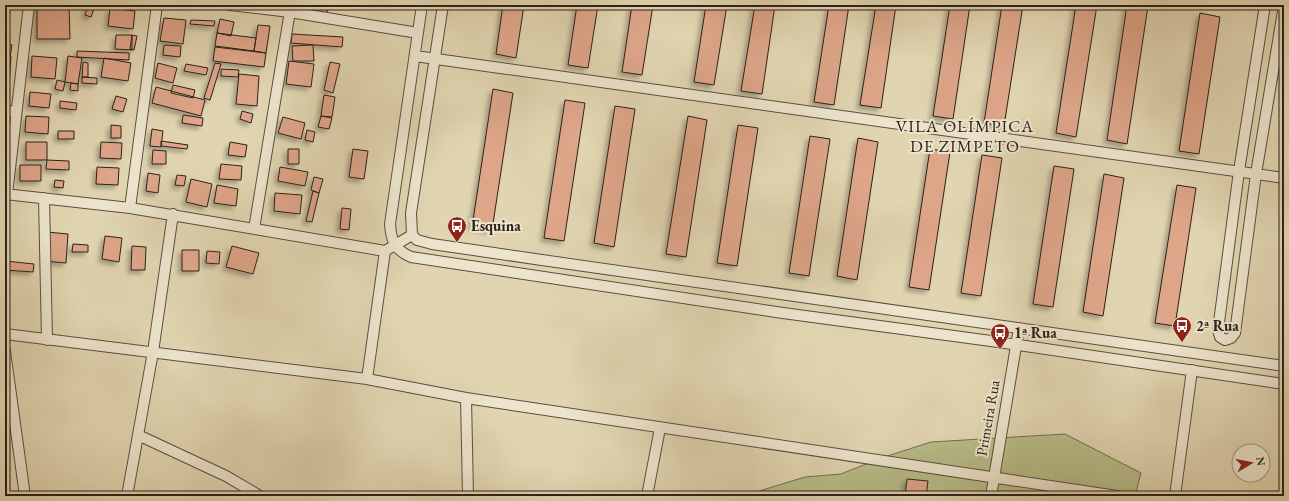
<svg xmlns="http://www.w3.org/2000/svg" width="1289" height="501" font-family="'EB Garamond',serif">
	<defs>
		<filter id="shadow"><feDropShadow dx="-3.5" dy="3.5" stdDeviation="2" flood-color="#0004"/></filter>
	</defs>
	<rect width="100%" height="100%" fill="#e1d5b1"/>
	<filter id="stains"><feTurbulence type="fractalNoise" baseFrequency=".005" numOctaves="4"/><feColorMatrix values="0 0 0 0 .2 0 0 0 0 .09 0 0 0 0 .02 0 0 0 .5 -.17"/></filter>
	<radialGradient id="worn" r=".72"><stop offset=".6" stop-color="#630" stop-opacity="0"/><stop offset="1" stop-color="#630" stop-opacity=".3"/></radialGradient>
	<path fill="#b7bc88" stroke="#726e50" d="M1065,434l76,39 -6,23h-376v-5l46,-14 36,-3 40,-16 50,-16z"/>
	<path fill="#dea589" stroke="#2c2119" filter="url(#shadow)" d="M37,5h32l1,34h-33z
		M88,5l7,1 -4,11 -6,-2z
		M298,5h30l-1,8 -29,-2z
		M503,5h21l-8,53 -20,-4z
		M577,5h21l-10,63 -20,-3z
		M632,5h21l-11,70 -20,-3z
		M706,5h21l-13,80 -20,-3z
		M755,5h20l-13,89 -21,-3z
		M829,5h20l-15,100 -20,-3z
		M876,5h20l-15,103 -21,-3z
		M950,5h20l-17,114 -20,-3z
		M1002,5h21l-19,121 -20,-3z
		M1076,5h21l-21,132 -20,-4z
		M1127,5l21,1 -21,138 -20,-4z
		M110,8l25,3 -2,18 -25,-3z
		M5,11l5,1 -3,20 -2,-1z
		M1200,13l20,4 -21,137 -20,-3z
		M164,18l22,2 -3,24 -23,-3z
		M220,19l14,3 -3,14 -14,-3z
		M191,20l24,1 -1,5 -24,-2z
		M258,25l12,1 -4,27 -12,-2z
		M217,33l39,5 -2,13 -39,-5z
		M292,34l51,3 -1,10 -51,-4z
		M116,35h16v15l-17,-1z
		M132,35l5,1 -3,14 -4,-1z
		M5,43l7,2 -2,12 -5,-1z
		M164,45l17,1 -1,11 -17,-2z
		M313,45l1,16h-21l-1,-15z
		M215,47l51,6 -2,14 -51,-6z
		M77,51l52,2v7l-52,-3z
		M5,56h6l-2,27h-4z
		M32,56l25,2 -2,21 -24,-2z
		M68,56l14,2 -4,26 -13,-2z
		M104,58l27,5 -3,18 -27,-4z
		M289,61l25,3 -3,23 -25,-3z
		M83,62l5,1v14h-6z
		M330,62l10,2 -7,29 -9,-3z
		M158,63l19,5 -4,15 -18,-5z
		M215,63l6,1 -11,36 -6,-2z
		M186,64l22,4 -2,7 -22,-4z
		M221,69l18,1 -1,7 -17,-1z
		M239,74l20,2 -2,30 -21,-2z
		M82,77l15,1v6l-15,-1z
		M57,80l8,2 -2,9 -8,-2z
		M71,83l7,1v7l-8,-1z
		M173,85l22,5 -2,8 -22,-5z
		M156,87l49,13 -4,16 -49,-13z
		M493,89l20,4 -21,137 -20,-3z
		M30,92l21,2 -2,14 -20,-2z
		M324,95l11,2 -3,20 -11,-1z
		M116,96l11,3 -4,13 -11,-3z
		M565,100l20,3 -21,138 -20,-3z
		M60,101l17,2 -1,7 -16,-2z
		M615,106l20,3 -21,138 -20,-4z
		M242,111l11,3 -2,9 -11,-4z
		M183,115l20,3 -1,8 -20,-3z
		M26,116l23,1 -1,17 -23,-2z
		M321,116l11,2 -3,11 -11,-2z
		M688,116l19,4 -21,137 -20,-3z
		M283,117l22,6 -4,16 -23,-6z
		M111,125l10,1v12h-10z
		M738,125l20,3 -21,138 -20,-3z
		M152,129l11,2 -2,16 -11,-1z
		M307,130l8,2 -2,10 -8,-2z
		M58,131h16v8h-16z
		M810,136l20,3 -21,137 -20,-3z
		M858,138l20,4 -21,138 -20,-4z
		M161,141l27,4 -1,4 -26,-3z
		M26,142h21v18h-21z
		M101,142l21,1 -1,16 -21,-1z
		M230,142l17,3 -2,12 -17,-2z
		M288,149h11v15h-11z
		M353,149l15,2 -4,28 -15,-2z
		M930,149l20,3 -21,138 -20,-3z
		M153,150l13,1v13h-14z
		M982,155l20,3 -21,138 -20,-3z
		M47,160l22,1v9l-23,-1z
		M221,164l21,2 -1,14 -22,-1z
		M20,165h21v16h-21z
		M1054,166l20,3 -21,138 -20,-3z
		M97,167l22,1 -1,17 -22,-1z
		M280,167l28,5 -3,14 -27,-5z
		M148,173l12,2 -2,18 -12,-2z
		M1104,174l20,4 -21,138 -20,-4z
		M177,175l9,1 -2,10 -9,-1z
		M314,177l9,2 -4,14 -8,-3z
		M191,179l21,5 -5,23 -21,-5z
		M55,180l9,1 -1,7 -9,-1z
		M217,185l21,4 -2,17 -22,-3z
		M1177,185l19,3 -21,138 -20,-3z
		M313,191l6,2 -7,29 -6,-1z
		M275,193l27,2 -2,19 -26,-3z
		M342,208l9,1 -2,21 -9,-1z
		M47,232l21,2 -2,29 -21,-2z
		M105,236l17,2 -3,24 -17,-3z
		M73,244l15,1v7h-16z
		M132,246l14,1 -1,23h-14z
		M232,246l27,7 -6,21 -27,-7z
		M182,250h17v21h-17z
		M207,251l13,1 -1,12 -13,-1z
		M5,261l29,3 -1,8 -28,-2z
		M5,276l4,1 -1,6h-3z
		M907,479l21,2 -2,15h-21z"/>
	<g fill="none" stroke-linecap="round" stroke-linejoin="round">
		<g stroke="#594e3f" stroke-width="12">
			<path id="street" d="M230,5l60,7 128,21
				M422,5l-32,219c1,17 5,26 21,33l372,56 208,28 293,43
				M443,5l-32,208 1,22 5,5 15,4 103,15 749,107
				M1265,5l-26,166 -21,159 2,7 5,3 6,-2 4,-5 21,-159 28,-169
				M415,56l869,122
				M5,111l11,1
				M5,194l125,14 255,43 27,-16
				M7,194l22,-189
				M44,198l3,142
				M130,208l27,-203
				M254,229l37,-224
				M5,334l362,45 99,19 2,98
				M5,351l20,145
				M367,379l18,-128
				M466,398l651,98
				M138,435l88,41 34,20
				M127,496l26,-144 20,-138
				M647,496l13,-68
				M991,496l28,-168
				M1175,496l17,-126"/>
		</g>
		<use href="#street" stroke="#ece4cc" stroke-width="10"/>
	</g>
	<defs>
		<g id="bus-pin" transform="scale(1)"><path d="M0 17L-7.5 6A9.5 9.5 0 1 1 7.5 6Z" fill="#8f2418" stroke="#ece4cc"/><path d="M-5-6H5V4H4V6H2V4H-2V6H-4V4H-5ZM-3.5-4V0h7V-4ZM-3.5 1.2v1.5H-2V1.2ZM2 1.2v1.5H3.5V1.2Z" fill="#fff"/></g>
	</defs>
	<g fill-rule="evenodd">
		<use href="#bus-pin" x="457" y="226"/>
		<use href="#bus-pin" x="1182" y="326"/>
		<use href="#bus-pin" x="1000" y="333"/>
	</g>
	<g text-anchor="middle" stroke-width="4" stroke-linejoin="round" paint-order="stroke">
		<g font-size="15" font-weight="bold" fill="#2c2119" stroke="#ece4cc" text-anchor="start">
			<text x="471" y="231">Esquina</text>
			<text x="1196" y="331">2ª Rua</text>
			<text x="1014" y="338">1ª Rua</text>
		</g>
		<g font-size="15" fill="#2c2119" stroke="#ece4cc">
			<text transform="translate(988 418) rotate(-80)" y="5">Primeira Rua</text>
		</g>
		<g font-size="17" letter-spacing="1" fill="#2c2119" stroke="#ece4cc">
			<text x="965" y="132">VILA OLÍMPICA<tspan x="965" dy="20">DE ZIMPETO</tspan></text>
		</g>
	</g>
	<rect width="1289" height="501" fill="none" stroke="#e1d5b1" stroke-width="20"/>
	<rect x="6" y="6" width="1277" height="489" fill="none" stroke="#2c2119" stroke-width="2"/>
	<rect x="10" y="10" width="1269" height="481" fill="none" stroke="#2c2119"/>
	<g transform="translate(1251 463) rotate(80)"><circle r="19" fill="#ece4cc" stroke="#9f9684"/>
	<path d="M0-3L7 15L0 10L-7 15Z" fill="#8f2418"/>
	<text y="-6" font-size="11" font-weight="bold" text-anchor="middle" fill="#2c2119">N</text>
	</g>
	<rect width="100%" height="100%" filter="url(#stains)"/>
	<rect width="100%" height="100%" fill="url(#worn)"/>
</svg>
